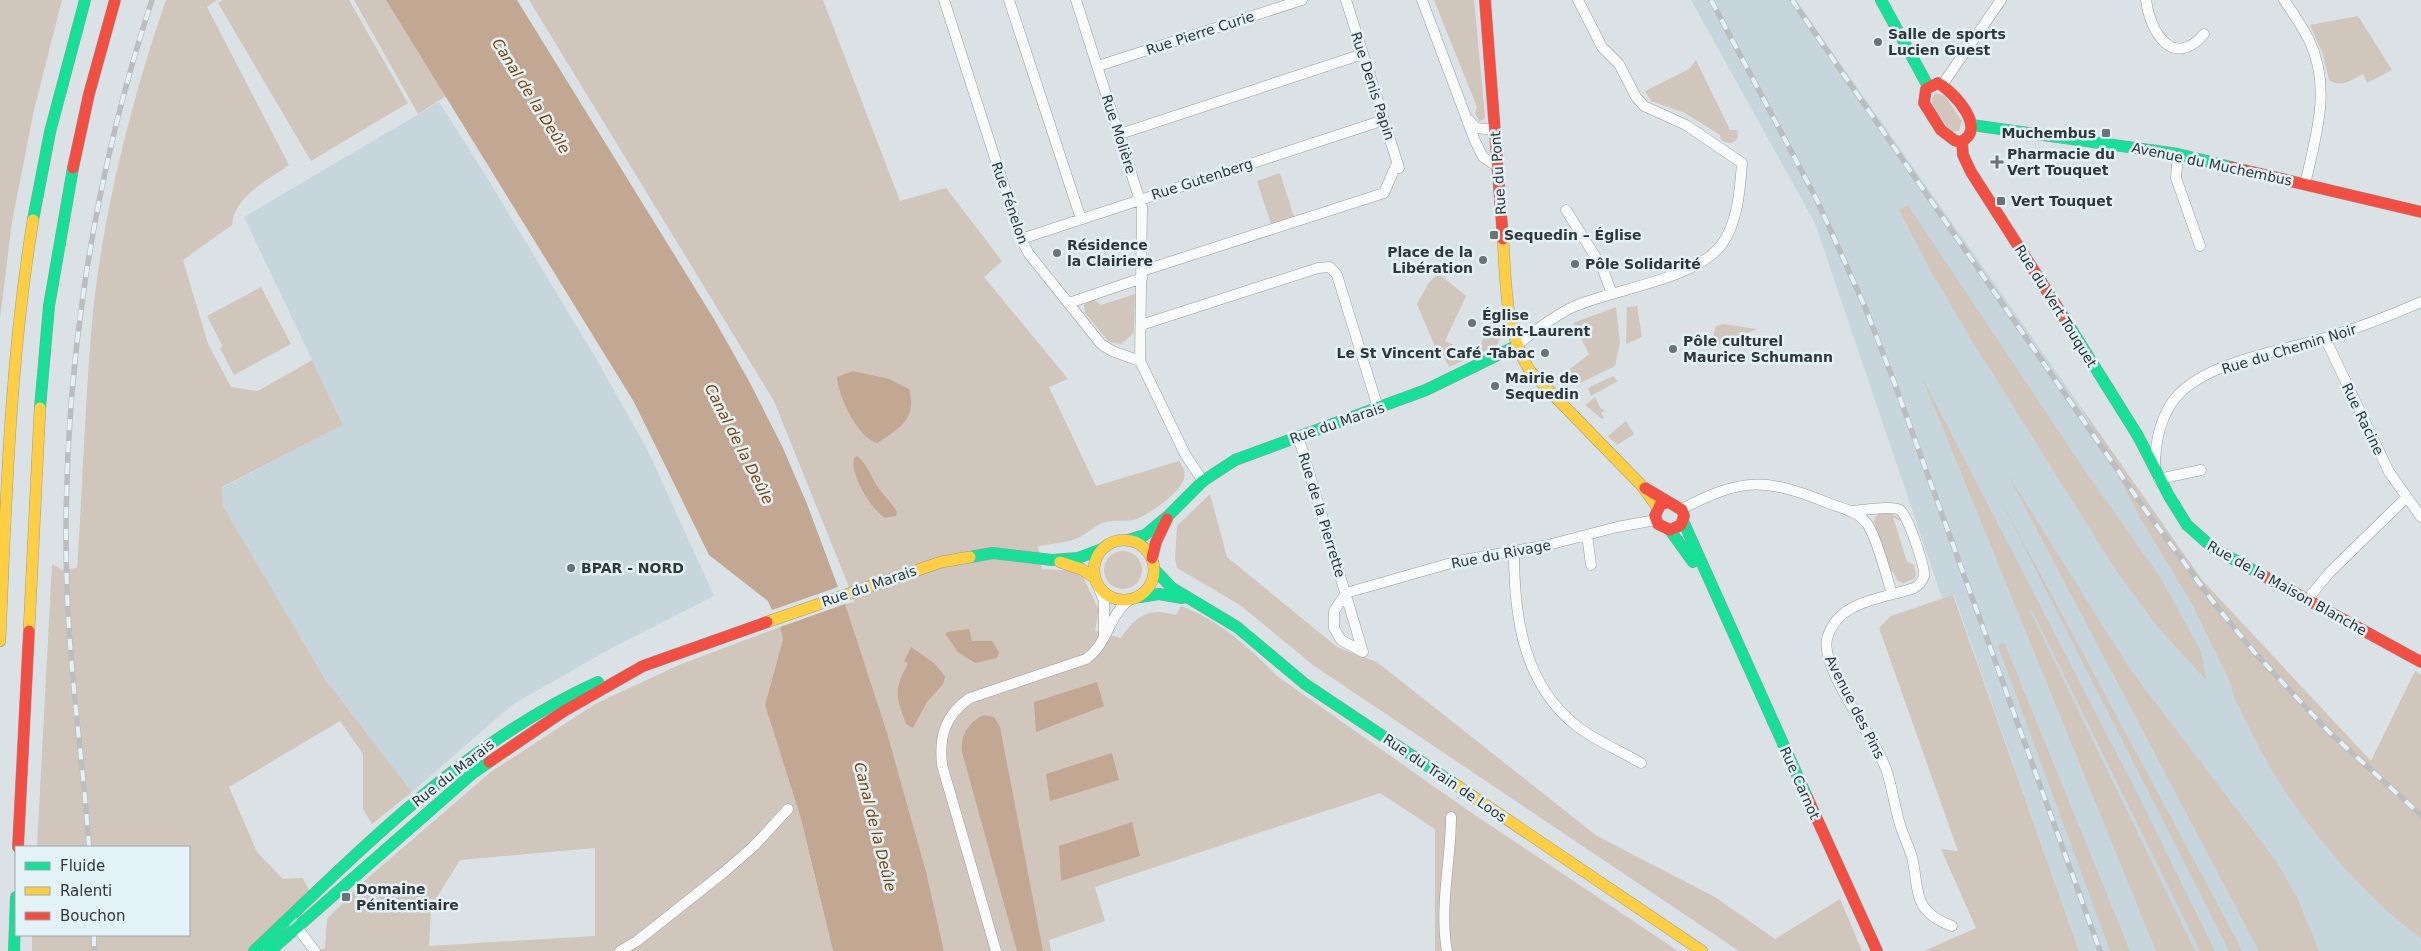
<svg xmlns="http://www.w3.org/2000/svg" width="2421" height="951" font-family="'DejaVu Sans',sans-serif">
	<rect width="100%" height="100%" fill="#dae2e5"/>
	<path fill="#c6d6dc" d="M1691,0h105l406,580 162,175 57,48v148h-342l-125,-356 -12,3 -127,-375z
		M439,102l47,74 111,184 51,91 66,145 -97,49 -105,60 -100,87 -87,-113 -102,-173 -1,-18 121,-63 -99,-208z"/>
	<path fill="#d1c6bc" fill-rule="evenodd" d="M0,0h62l-28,110 -22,112 -12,97z
		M166,0h51l-10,7 82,158c-22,16 -54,30 -57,60l-49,35 25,84 23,43 27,4 54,-31 31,65 -121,62 1,19 102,173 87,113 -40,32 -9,-15v-55l-23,-33 -111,66 28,65 26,27 20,-1 8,16 -62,57h-217v-16h157v-88h-152l15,-283 10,6 15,-2c6,-85 8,-171 16,-256 11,-103 39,-214 73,-312z
		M222,0h127l59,103 -97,58 -93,-158z
		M354,0h32l60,96 -28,18z
		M529,0h294l77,201 46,-13 56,73 -18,16 84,102 -19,8 47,99 83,-25c4,6 7,11 5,18 -4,14 -37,37 -50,41 -10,2 -21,-1 -31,3 -9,3 -15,10 -23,14 -12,6 -29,7 -42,9l4,23 38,2 19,39 -4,21 26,7c15,-23 28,-31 55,-23l5,-9c39,15 67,40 96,70l189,133 212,142h-243v-122l-55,-36 -285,94 10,34 -56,19 2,11h-107c-26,-115 -60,-227 -97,-339l-2,-8 10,-2 -81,-201z
		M1434,0h40l11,117 -2,3 -4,1 -4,-8 2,-6z
		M2358,16l34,54 -25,13 -4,-9c-11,6 -22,14 -34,6l-6,-26 -13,-29z
		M1696,60l34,70h7l1,7 -4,5 -5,1 -8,-3 -1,-5 -35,-22 -34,-12 -6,-10 44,-22z
		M1936,93l9,3 17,25 -3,10h-9l-18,-27v-6z
		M1280,173l15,47 -23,7 -15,-46z
		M1908,205l180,270 72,102 41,74 5,29 -49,-54 -42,-57 -144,-230 -39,-66 -33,-63z
		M1438,273l28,23 -21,45 7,3 -1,6 12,3 11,-1 1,-5 5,-1 11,-26 9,5 1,11 -4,10 -48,21 -7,-14 -4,1 -21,-50 11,-20z
		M261,287l30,57 -57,31 -14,-27 3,-1 -16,-31z
		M1135,294l-1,39 -13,11 -12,-2 -24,-29 -1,-8 8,-7 9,7z
		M1637,306l5,31 -16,7 1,-37z
		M1616,307l4,36 -5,23 -41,20 -10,-12 25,-20 -16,-31z
		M1723,324l34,5 -41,17c-3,-7 -3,-13 0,-20z
		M1613,376l5,5 -27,15 -3,-8z
		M1922,377l213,412 80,162h-15l-168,-341 -2,1 165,340h-39z
		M1595,397l6,12 4,1 -4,3 3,5 -2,1 -17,-14z
		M2083,410l119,170 169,181 44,-90 6,4v263c-59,-42 -119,-115 -155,-178 -12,-21 -22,-43 -33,-65l-2,-11 -39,-80 -50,-83z
		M1626,421l8,13 -17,11 -9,-9z
		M2007,473l123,196 146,192 21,36 22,54h-60z
		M1210,494l17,63 110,90 40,15 220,174 118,61 60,42 65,-40 22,52h-123l-426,-286 -73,-60 -63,-37 -2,-9 2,-33z
		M1999,497l226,421 17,33h-13z
		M1880,513c10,0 16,1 23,9l-10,-5 14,45 7,3 2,10 -2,4 -11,4 -5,-2 -5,-9 -4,-1 -15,-49 1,-5z
		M1104 570a19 19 0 1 1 38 0a19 19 0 1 1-38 0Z
		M1953,595l126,356h-155l52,-23 -35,-79 17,2 -79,-223 12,-12z
		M780,627l3,12 -18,66 36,114 32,132h-517l9,-3 2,-29 35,-36 130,-112 105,-68 82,-38zM595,848v88l-166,10 2,-39 29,-47z
		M2004,642l126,309h-20l-112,-305z"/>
	<path fill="#c2a892" d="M386,0h131l197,319 36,64 32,63 25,58 31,83 -66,23 -4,-9 -59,-46 -75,-153z
		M853,371l36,8 20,10c8,31 -9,38 -31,54 -19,-2 -41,-49 -41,-66z
		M857,456c9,6 14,20 20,30 6,9 15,17 20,26l-1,4 -11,2c-14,-9 -35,-43 -31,-60z
		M845,604l42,129 39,139 18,79h-111l-32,-132 -36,-114 18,-66 -3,-12z
		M969,629l3,12h20l7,11 -2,6 -22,5 -17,-11 -12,-17 1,-3z
		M911,647l23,16 11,13 -2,8 -16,18 -14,26 -7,-4c-10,-27 -13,-34 2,-60l-4,-3z
		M1097,682l7,24 -68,26 -2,-30z
		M984,715l10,2 6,10 43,224h-26l-55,-199c-2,-16 6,-30 22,-37z
		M1112,753l7,27 -69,21 -4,-27z
		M1132,822l8,34 -79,25 -2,-35z"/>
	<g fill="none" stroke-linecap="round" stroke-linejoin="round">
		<g stroke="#969c9e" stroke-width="11">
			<path id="street" d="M944,0l77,239 8,15 72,90 11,7 28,10
				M1009,0l72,219
				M1076,0l66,207 -2,154 46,95 17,25
				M1346,0l53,168
				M1422,0l53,141 8,16 14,9
				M2146,0c4,32 27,70 58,34
				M2284,0c9,13 18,26 25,40 23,47 7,96 -4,144
				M1098,66l204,-66
				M1942,85l59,-85
				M1469,120l7,8 19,2
				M1120,134l243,-80
				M2178,154l-2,24 24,68
				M1566,210l36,57 10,27
				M1021,239l363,-119
				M1142,271l242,-78 13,-30
				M1069,303l73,-25
				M1141,325l177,-57 12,-1 7,8 41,133
				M2325,338l64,134 32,45
				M1516,346c18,-15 36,-29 57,-39 40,-18 123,-27 149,-63 16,-22 18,-55 20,-81l-56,-38 -42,-19 -8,-9 -17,-33 -17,-17 -24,-47
				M1298,436l65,216 -22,-12 -7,-12v-17l12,-18 112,-32 90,-16 69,-18 39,-7
				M2155,466c0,-24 6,-53 23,-71 32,-34 103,-44 147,-57 33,-10 64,-22 96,-36
				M2159,479l42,-9
				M1682,509c61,-32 84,-31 146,-6 13,5 32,9 40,22 10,16 18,50 24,69
				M1849,511c11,0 44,-6 51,-1 8,6 25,56 24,66 -2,6 -5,9 -10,12 -31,11 -77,12 -87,51 -7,29 48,99 59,130 6,17 8,35 13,52 3,12 9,23 13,36 8,34 -1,54 40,69
				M1587,535l4,30
				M1514,552c0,64 9,133 64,175 19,14 42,24 63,36
				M1098,586l6,15v34
				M2306,601l24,-29 76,-74
				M293,922l22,29
				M620,951l17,-10 86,-68 31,-27 34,-37
				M996,951l-54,-186c-3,-29 3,-50 28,-67l116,-39c21,-14 23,-44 43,-59
				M1447,951c-8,-44 4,-90 4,-134"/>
		</g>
		<g stroke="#969c9e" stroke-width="12">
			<path id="fast" d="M1881,0l47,86
				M1972,125l206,29 53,13
				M33,220l17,-88 35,-132
				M2063,316l75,120 31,60 18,29 26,23 49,27
				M40,408l9,-102 24,-138
				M1683,521l124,276
				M1670,530l23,32
				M1128,540l17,-5 24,-20 34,-34 32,-21 191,-70 90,-44
				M970,557l23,-4 59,7 26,-2 24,-9
				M1155,570l17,18 65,39 68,57 151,101
				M1140,597l19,-3 23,4
				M14,951l2,-54
				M254,951c106,-100 209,-208 344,-269
				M270,951l203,-178 16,-11"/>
		</g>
		<g stroke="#969c9e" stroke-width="12">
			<path id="slow" d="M1503,239c3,45 2,93 27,132l112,115 16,22
				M1094 570a30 30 0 1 1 60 0a30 30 0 1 1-60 0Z
				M1060,562l21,7 14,9
				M767,622l174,-60 29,-5
				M29,631l11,-223
				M0,641c6,-141 10,-281 33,-421
				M1456,785l246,166"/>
		</g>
		<g stroke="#969c9e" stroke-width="12">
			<path id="jam" d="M1485,0l18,239
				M1938,83c16,9 51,47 22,59l-6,-2 -13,-10 -17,-27 2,-14z
				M1962,141l1,14 8,17 92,144
				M2231,167l190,45
				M73,168l16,-74 26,-94
				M1645,488l37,22 2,6 -3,9 -11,5 -12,-6 -3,-8 5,-11 8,-3
				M1152,558l4,-16 11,-23
				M2262,575l159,87
				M489,762l75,-51 79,-45 124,-44
				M1807,797l70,154
				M18,847l11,-216"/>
		</g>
		<use href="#street" stroke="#f9fbfb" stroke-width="10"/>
		<use href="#fast" stroke="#16e098" stroke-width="11"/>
		<use href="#slow" stroke="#ffcf43" stroke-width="11"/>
		<use href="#jam" stroke="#f24e42" stroke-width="11"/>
		<g stroke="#bbbdbf" stroke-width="5.5">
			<path id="rail" d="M1711,0l106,200 48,107 28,72 207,572
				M1792,0l354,511 71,96 38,46 74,79 92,83
				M89,847c-6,-86 -19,-171 -22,-257 -7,-198 23,-402 85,-590
				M94,935v16"/>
		</g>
		<use href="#rail" stroke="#e3f2f7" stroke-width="4" stroke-dasharray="11" stroke-linecap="butt"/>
	</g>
	<g fill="#6c7375" stroke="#e3f2f7" stroke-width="2">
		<circle cx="1878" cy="42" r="5"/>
		<rect x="2101" y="128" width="10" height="10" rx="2.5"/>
		<path d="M1994.5 154.5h5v5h5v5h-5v5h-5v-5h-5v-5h5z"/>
		<rect x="1996" y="196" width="10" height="10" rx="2.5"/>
		<rect x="1489" y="230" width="10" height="10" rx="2.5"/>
		<circle cx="1057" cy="253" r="5"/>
		<circle cx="1483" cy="260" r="5"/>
		<circle cx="1575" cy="264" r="5"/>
		<circle cx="1472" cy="323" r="5"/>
		<circle cx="1673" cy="349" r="5"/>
		<circle cx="1545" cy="353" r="5"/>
		<circle cx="1495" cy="386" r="5"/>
		<circle cx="571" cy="568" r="5"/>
		<rect x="341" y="892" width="10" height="10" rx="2.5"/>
	</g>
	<g text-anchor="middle" stroke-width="5" stroke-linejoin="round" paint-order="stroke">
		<g font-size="14" fill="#313739" stroke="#e3f2f7">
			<text transform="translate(1200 33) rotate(-18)" y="5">Rue Pierre Curie</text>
			<text transform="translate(1373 86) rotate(72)" y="5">Rue Denis Papin</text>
			<text transform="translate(1119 134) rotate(72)" y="5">Rue Molière</text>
			<text transform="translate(2212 164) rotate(12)" y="5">Avenue du Muchembus</text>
			<text transform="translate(1498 173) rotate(-94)" y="5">Rue du Pont</text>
			<text transform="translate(1202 179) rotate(-18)" y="5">Rue Gutenberg</text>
			<text transform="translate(1010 203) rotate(71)" y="5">Rue Fénelon</text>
			<text transform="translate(2056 306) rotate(58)" y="5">Rue du Vert Touquet</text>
			<text transform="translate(2289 349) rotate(-17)" y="5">Rue du Chemin Noir</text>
			<text transform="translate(2363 419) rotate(64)" y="5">Rue Racine</text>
			<text transform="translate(1337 423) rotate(-19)" y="5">Rue du Marais</text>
			<text transform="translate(1322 515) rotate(73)" y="5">Rue de la Pierrette</text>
			<text transform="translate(1501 554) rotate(-11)" y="5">Rue du Rivage</text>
			<text transform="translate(869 586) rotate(-19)" y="5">Rue du Marais</text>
			<text transform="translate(2287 588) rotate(29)" y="5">Rue de la Maison Blanche</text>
			<text transform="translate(1855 707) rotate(63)" y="5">Avenue des Pins</text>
			<text transform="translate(453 773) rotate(-38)" y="5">Rue du Marais</text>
			<text transform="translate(1445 778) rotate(34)" y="5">Rue du Train de Loos</text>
			<text transform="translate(1800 783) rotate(66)" y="5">Rue Carnot</text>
		</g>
		<g font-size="14" font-weight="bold" fill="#313739" stroke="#e3f2f7" text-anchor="start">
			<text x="1888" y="39">Salle de sports<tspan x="1888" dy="16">Lucien Guest</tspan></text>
			<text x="2096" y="138" text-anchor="end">Muchembus</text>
			<text x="2007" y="159">Pharmacie du<tspan x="2007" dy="16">Vert Touquet</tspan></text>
			<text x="2011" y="206">Vert Touquet</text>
			<text x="1504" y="240">Sequedin – Église</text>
			<text x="1067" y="250">Résidence<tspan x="1067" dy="16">la Clairiere</tspan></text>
			<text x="1473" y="257" text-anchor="end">Place de la<tspan x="1473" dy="16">Libération</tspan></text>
			<text x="1585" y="269">Pôle Solidarité</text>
			<text x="1482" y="320">Église<tspan x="1482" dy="16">Saint-Laurent</tspan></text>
			<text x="1683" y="346">Pôle culturel<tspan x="1683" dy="16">Maurice Schumann</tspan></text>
			<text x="1535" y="358" text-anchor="end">Le St Vincent Café -Tabac</text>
			<text x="1505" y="383">Mairie de<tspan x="1505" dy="16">Sequedin</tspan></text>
			<text x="581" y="573">BPAR - NORD</text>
			<text x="356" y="894">Domaine<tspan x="356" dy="16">Pénitentiaire</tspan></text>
		</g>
		<g font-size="15" font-style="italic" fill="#7b450f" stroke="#e3f2f7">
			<text transform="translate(531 96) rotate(58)" y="5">Canal de la Deûle</text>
			<text transform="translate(739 444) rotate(63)" y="5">Canal de la Deûle</text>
			<text transform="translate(875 827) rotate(76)" y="5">Canal de la Deûle</text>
		</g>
	</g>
	<rect x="15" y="846" width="175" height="90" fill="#e3f2f7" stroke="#9ca7ab"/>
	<rect x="25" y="862" width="25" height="8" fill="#16e098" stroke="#9ca7ab"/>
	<text x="60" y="871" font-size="15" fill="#313739">Fluide</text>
	<rect x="25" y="887" width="25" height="8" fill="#ffcf43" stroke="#9ca7ab"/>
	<text x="60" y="896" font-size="15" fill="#313739">Ralenti</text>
	<rect x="25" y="912" width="25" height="8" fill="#f24e42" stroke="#9ca7ab"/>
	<text x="60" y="921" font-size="15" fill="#313739">Bouchon</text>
</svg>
